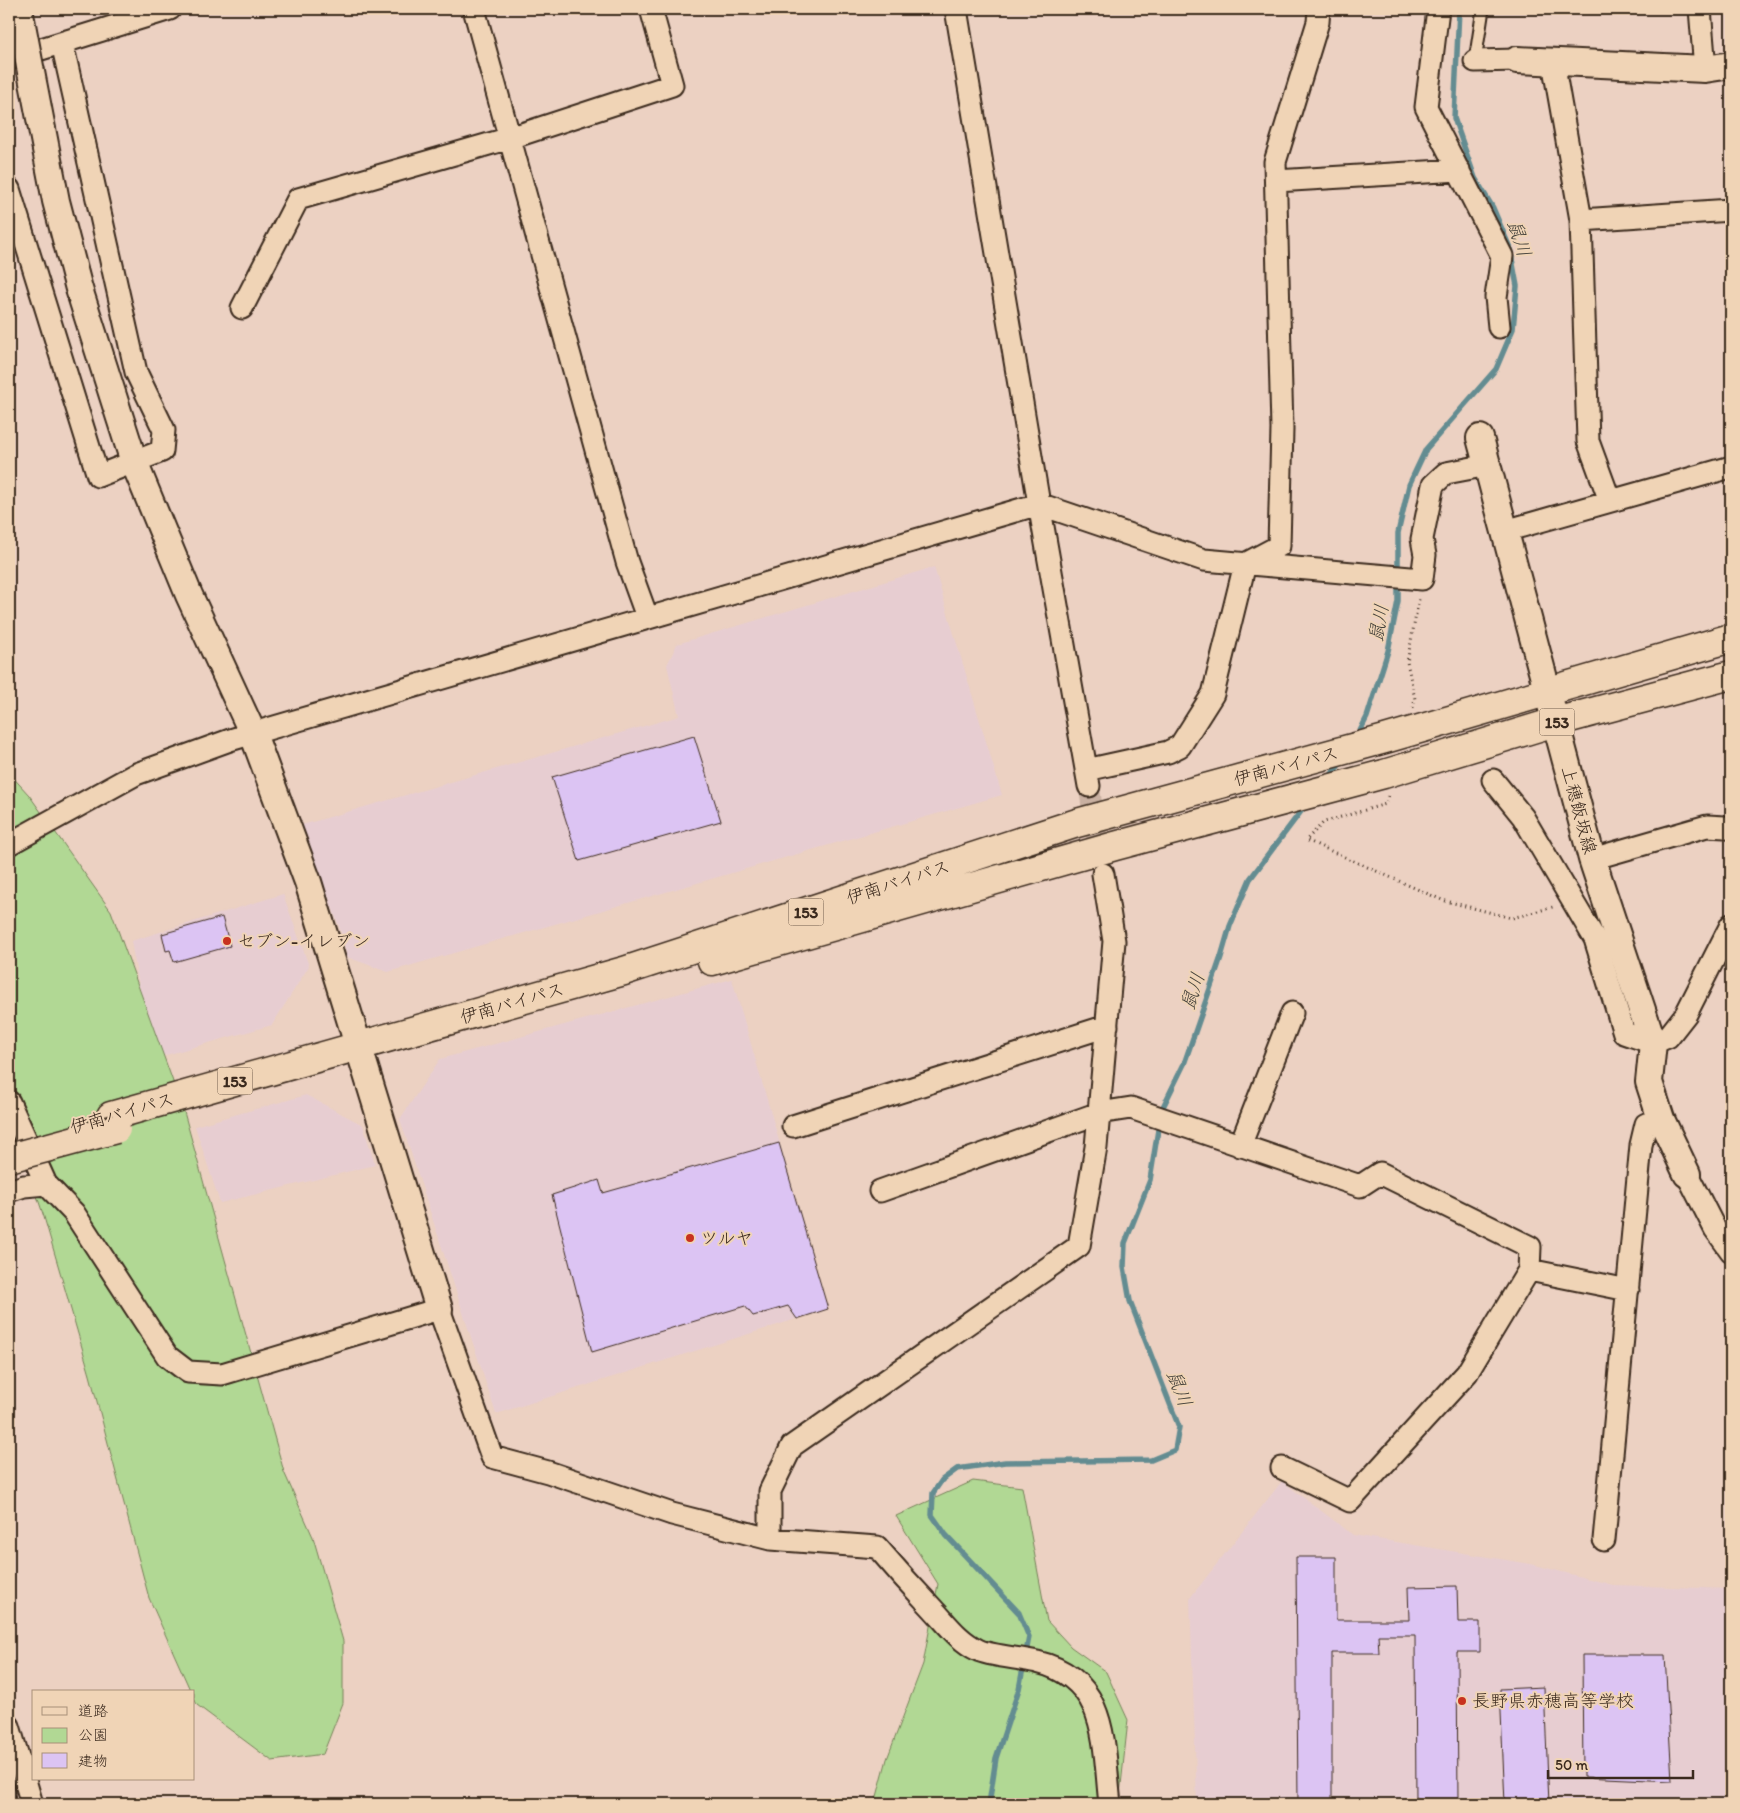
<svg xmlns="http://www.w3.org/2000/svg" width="1740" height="1813" font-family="Itim,'Klee One',sans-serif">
	<rect width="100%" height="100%" fill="#ecd1c2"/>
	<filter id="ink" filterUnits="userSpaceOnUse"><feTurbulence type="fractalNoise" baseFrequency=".02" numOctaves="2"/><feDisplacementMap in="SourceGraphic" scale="10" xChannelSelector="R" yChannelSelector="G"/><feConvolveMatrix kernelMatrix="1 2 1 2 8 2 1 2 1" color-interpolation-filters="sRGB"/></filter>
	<g filter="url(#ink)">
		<path fill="#e7cdd1" d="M934,567l68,228 -614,177 -41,-15 -6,-25 -39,-107 377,-109 -12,-51 10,-21z
			M283,894l26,72 -37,59 -120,34 -21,-118z
			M732,979l96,330 -332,105 -96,-295 40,-60z
			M306,1095l57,30 12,40 -155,38 -25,-77z
			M1282,1481l71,54 178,29 82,21 118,4v215h-534l-7,-206z"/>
		<path fill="#b1d894" stroke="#768159" d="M9,773l20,22 82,116 73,201 100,360 29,65 30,104v62l-20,51 -51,7 -75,-56 -3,-7v-6h-3l-42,-94 -59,-223 -46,-158 -35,-105z
			M973,1481l49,6 25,134 24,26 35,25 22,48 -9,84h-244l12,-45 36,-95 15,-80 -42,-68z"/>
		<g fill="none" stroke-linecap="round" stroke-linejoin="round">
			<path stroke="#648c91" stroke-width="5.5" d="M1357,737l10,-20 21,-66 10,-50v-68l11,-48 17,-36 70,-80 17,-40 4,-43 -7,-38 -17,-40 -18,-30 -21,-60 5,-109
				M1327,780l16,-20
				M989,1804l7,-46 23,-69 10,-52 -10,-24 -73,-78 -14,-20 1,-22 9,-13 15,-11 48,-7 146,-2 24,-10 4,-23 -49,-126 -6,-34 1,-24 25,-63 11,-69 23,-47 37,-107 9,-31 20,-47 55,-73"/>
		</g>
		<path fill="#dcc4f3" stroke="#3b2a1e" d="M694,736l27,85 -142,40 -27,-84z
			M222,917l8,29 -56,16 -4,-12 -4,1 -4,-17z
			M779,1143l49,166 -31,10 -9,-13 -35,10 -8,-10 -153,46 -40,-157 47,-15 4,13z
			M1296,1557h40v63h73l-1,-33 49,-1 1,36h22v30h-23l1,152h-42l-1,-169h-37l1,18h-47v151h-34z
			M1582,1655h83l7,126 -89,-4z
			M1544,1687l5,117h-44l-5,-115z"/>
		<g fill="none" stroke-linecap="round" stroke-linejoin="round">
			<path stroke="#c9b0a1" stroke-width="21" stroke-dasharray="21 11" stroke-linecap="butt" d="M1089,786l12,79"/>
			<g stroke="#3b2a1e" stroke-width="15">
				<path id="service" d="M1475,61l8,-52"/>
			</g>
			<g stroke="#3b2a1e" stroke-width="25">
				<path id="minor" d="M474,9l153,553 20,55
					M956,9l83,495 165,56 218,19 3,-24 -3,-16 11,-54 13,-12 42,-8
					M1438,9l-12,98 76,149 -6,41 3,30
					M1700,9l5,60
					M9,59l161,-50
					M1475,61l42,-1
					M1553,62l28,158 7,221 22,60
					M1276,181l183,-11
					M9,189l89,287 64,-25 2,-21 -28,-58 -74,-329
					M1581,220l150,-10
					M242,308l56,-109 212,-61 162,-53 -21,-76
					M1505,531l226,-64
					M1086,770l82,-18 12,-6 33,-52 32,-130 34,-18 3,-117 -7,-267 43,-140 1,-13
					M1493,780l30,37 72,122 29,94 29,10 15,-6 18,-23 45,-89
					M9,844l127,-70 94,-34 809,-236 50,282
					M1592,859l115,-33 18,1 6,2
					M9,1102l37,82
					M793,1126l314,-100
					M1240,1146l52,-133
					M1687,1174l28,55 16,22
					M9,1191l15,-5 22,-2 28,29 93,143 21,16 34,2 217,-65 53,148 56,15 124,42 98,25 107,8c18,21 37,42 56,62 14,15 26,32 45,41 11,6 45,8 59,12 72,17 66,83 73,142
					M880,1191l219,-78 32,-5 229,78 20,-13 150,74 -1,23 99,20
					M1282,1468l68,33 117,-128 62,-103
					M770,1539v-48l22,-45 287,-200 17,-99 18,-206 -11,-67
					M1604,1540l37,-395 5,-21 15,-5
					M9,1726l23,78"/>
			</g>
			<g stroke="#3b2a1e" stroke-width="30">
				<path id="tertiary" d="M1517,60l188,9 26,-4
					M31,72l25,129 23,88 55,173 55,133 64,139 55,148 131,427
					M1480,438l112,421 61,184 -4,39 12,37 26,55"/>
			</g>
			<g stroke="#3b2a1e" stroke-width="31">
				<path id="trunk" d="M712,961l403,-115 269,-72 171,-52 176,-47
					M111,1116l513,-145 453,-148 308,-84 346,-101"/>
			</g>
			<path stroke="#3b2a1e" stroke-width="3" stroke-dasharray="1 4" stroke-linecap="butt" d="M1413,708l2,-9 -8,-37 12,-63
				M1388,796l-2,8 -62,18 -18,18 136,60 70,18 41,-11"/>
			<use href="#service" stroke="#f0d4b6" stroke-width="11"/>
			<use href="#minor" stroke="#f0d4b6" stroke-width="21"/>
			<use href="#tertiary" stroke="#f0d4b6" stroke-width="26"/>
			<use href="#trunk" stroke="#f0d4b6" stroke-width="28"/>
			<path stroke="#3b2a1e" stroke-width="4" d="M9,11l8,-2"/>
			<g stroke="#3b2a1e" stroke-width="30" stroke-linecap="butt">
				<path id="tertiary-bridge" d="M19,9l12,63"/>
			</g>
			<g stroke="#3b2a1e" stroke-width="31" stroke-linecap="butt">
				<path id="trunk-bridge" d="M9,1158l107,-29"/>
			</g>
			<use href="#tertiary-bridge" stroke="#f0d4b6" stroke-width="26"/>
			<use href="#trunk-bridge" stroke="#f0d4b6" stroke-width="28"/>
		</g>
	</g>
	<g fill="#c8321e" stroke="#f0d4b6" stroke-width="2">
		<circle cx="227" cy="941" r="5"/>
		<circle cx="690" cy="1238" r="5"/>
		<circle cx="1462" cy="1701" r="5"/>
	</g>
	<g text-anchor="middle" stroke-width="4" stroke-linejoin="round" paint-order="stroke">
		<g fill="#f0d4b6" stroke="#715d4c" stroke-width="1">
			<rect x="1539.5" y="708.5" width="35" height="27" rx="4"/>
			<rect x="788.5" y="898.5" width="35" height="27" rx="4"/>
			<rect x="217.5" y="1067.5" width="35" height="27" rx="4"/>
		</g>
		<g font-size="16" font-weight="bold" fill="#3b2a1e">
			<text x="1557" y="728">153</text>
			<text x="806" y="918">153</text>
			<text x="235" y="1087">153</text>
		</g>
		<g font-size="18" fill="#3b2a1e" stroke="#f0d4b6">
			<text transform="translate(1286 766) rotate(-15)" y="6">伊南バイパス</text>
			<text transform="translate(1579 810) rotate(75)" y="6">上穂飯坂線</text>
			<text transform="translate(898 882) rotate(-18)" y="6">伊南バイパス</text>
			<text transform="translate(512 1003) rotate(-16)" y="6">伊南バイパス</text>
			<text transform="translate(122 1113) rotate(-16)" y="6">伊南バイパス</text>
		</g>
		<g font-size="18" fill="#3b2a1e" stroke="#f0d4b6" text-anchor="start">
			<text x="237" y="947">セブン-イレブン</text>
			<text x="700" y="1244">ツルヤ</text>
			<text x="1472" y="1707">長野県赤穂高等学校</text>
		</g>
		<g font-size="19" font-style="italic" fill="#45423b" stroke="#f0d4b6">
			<text transform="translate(1520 238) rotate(72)" y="7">鼠川</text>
			<text transform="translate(1378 623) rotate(-80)" y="7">鼠川</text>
			<text transform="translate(1192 991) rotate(-72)" y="7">鼠川</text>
			<text transform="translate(1180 1388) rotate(69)" y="7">鼠川</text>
		</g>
	</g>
	<rect width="1740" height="1813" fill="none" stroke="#f0d4b6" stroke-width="30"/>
	<rect x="15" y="15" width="1710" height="1783" fill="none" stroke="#3b2a1e" stroke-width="2" filter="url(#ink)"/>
	<rect x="32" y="1690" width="162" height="90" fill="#f0d4b6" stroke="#a89079"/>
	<rect x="42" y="1707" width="25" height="8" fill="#f0d4b6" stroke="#a89079"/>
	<text x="78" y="1716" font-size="15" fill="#3b2a1e">道路</text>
	<rect x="42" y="1728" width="25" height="15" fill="#b1d894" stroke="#a89079"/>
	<text x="78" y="1740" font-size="15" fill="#3b2a1e">公園</text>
	<rect x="42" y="1753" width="25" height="15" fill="#dcc4f3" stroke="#a89079"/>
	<text x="78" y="1766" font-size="15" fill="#3b2a1e">建物</text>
	<path d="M1548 1770v8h145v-8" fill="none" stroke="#3b2a1e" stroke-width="2.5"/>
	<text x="1555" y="1770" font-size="15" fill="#3b2a1e" stroke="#f0d4b6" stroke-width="4" paint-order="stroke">50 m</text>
</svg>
